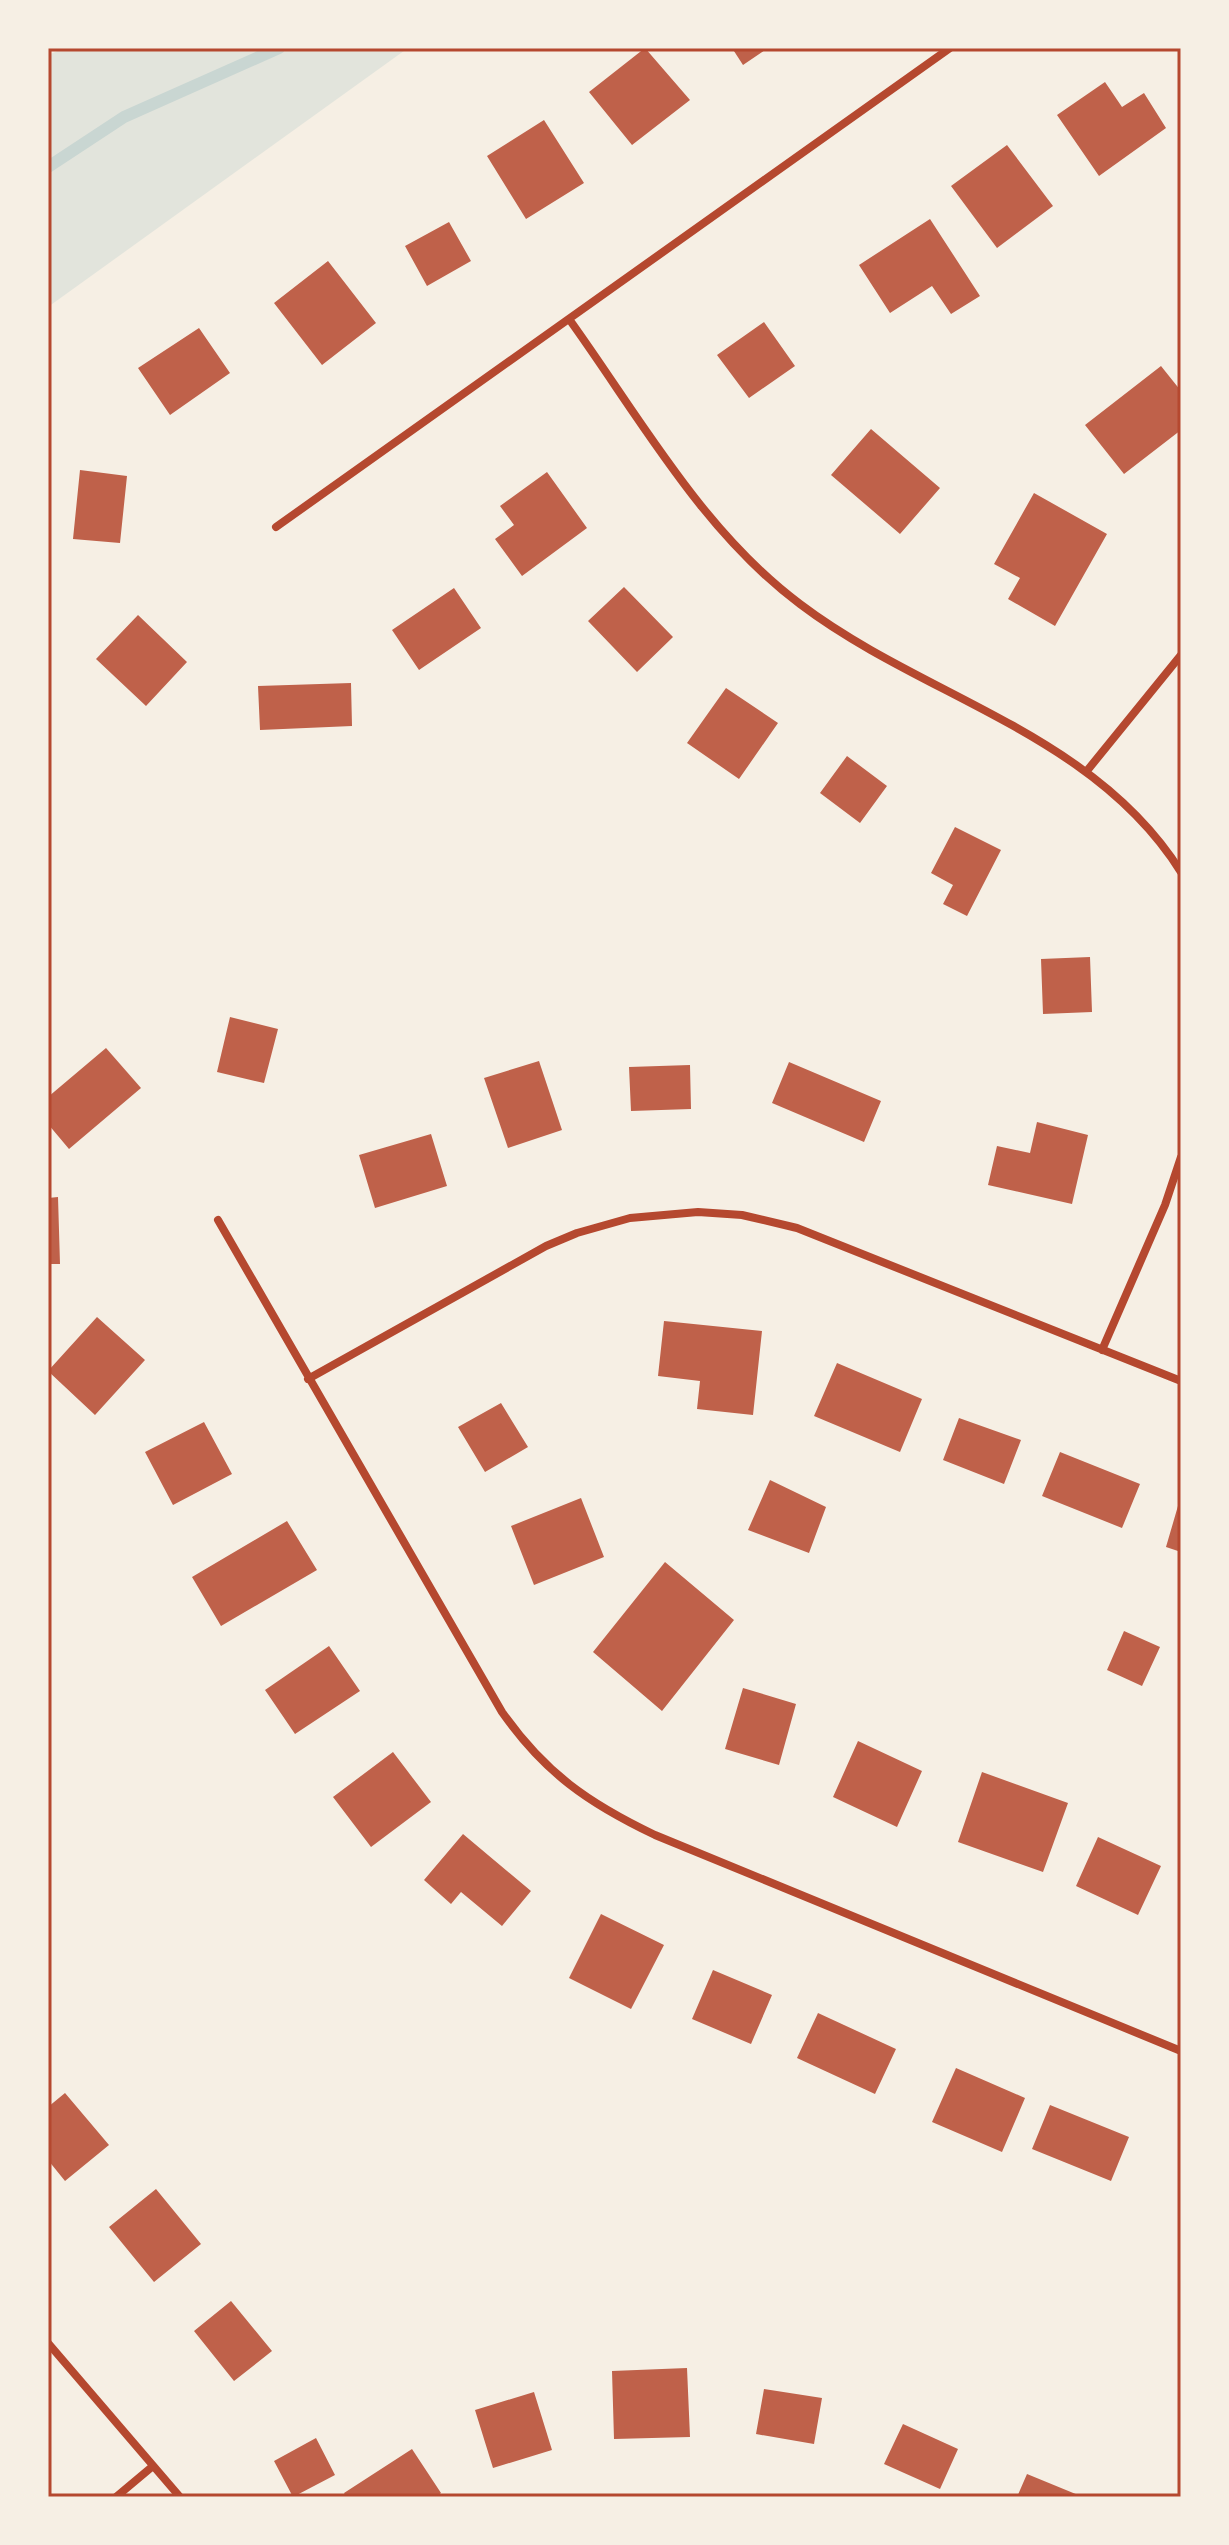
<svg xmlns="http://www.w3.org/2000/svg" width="1229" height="2545" font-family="'Exo 2',sans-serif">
	<rect width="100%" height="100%" fill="#f6efe4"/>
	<path fill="#e2e4dc" d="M65,48h343l-360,259v-252z"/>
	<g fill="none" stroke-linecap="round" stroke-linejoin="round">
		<path stroke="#c9d6d2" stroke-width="12" d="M48,167l76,-50 155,-69"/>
	</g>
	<path fill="#bf614a" d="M645,48l45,52 -58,45 -43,-53z
		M732,48h36l-25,17z
		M1105,82l17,25 22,-14 22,35 -67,48 -42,-61z
		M544,120l40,63 -58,36 -39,-63z
		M1007,145l46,61 -56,42 -46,-62z
		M930,219l50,77 -29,18 -19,-28 -42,27 -31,-48z
		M449,222l22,39 -44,25 -22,-40z
		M328,261l48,62 -54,42 -48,-62z
		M764,322l31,44 -46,32 -32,-43z
		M199,328l31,45 -60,42 -32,-47z
		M1161,366l20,25v39l-57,44 -39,-49z
		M871,429l69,59 -40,46 -69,-59z
		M80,470l47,6 -7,67 -47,-4z
		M547,472l40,56 -65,48 -27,-37 19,-14 -14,-19z
		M1034,493l73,41 -52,92 -47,-27 12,-21 -26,-14z
		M624,587l49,50 -36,35 -49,-51z
		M454,588l27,40 -62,42 -27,-40z
		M138,615l49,47 -41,44 -50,-47z
		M351,683l1,43 -92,4 -2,-44z
		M726,688l52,35 -39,56 -52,-36z
		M847,756l40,30 -27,37 -40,-30z
		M955,827l46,23 -34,66 -24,-12 10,-19 -22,-12z
		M1090,957l2,55 -49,2 -2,-55z
		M230,1017l48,12 -14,54 -47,-11z
		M106,1048l35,40 -72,61 -21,-25v-27z
		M539,1061l23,69 -54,18 -24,-70z
		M789,1062l92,39 -17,41 -92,-39z
		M690,1065l1,44 -60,2 -2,-44z
		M1037,1122l51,13 -16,69 -84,-19 9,-39 33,7z
		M431,1134l16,52 -72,22 -16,-53z
		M58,1197l2,67h-12v-66z
		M97,1317l48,43 -50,55 -47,-44z
		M664,1321l98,10 -9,84 -56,-6 3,-28 -42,-5z
		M837,1363l85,36 -22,53 -86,-36z
		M501,1403l27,44 -43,25 -27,-45z
		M959,1418l62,22 -17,44 -61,-24z
		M204,1422l28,52 -59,31 -28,-53z
		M1060,1452l80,32 -18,44 -80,-32z
		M770,1480l56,27 -17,46 -61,-23z
		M581,1498l23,59 -70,28 -23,-59z
		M1180,1499h1v53l-15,-5z
		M287,1521l30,49 -96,56 -29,-49z
		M665,1562l69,58 -72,91 -69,-59z
		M1124,1631l36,16 -18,39 -35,-16z
		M329,1646l31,45 -65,43 -30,-44z
		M743,1688l53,16 -17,61 -54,-16z
		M858,1741l64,30 -25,56 -64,-30z
		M393,1752l38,50 -60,45 -38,-50z
		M982,1772l86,31 -25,69 -85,-30z
		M463,1834l68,57 -29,35 -41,-34 -10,12 -27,-24z
		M1098,1837l63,29 -23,49 -62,-29z
		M601,1914l63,31 -33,64 -62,-31z
		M713,1970l59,25 -21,49 -59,-25z
		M818,2013l78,36 -21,45 -78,-36z
		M956,2068l69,30 -23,54 -70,-30z
		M65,2093l44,52 -44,36 -17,-21v-53z
		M1050,2105l79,32 -18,44 -79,-32z
		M156,2189l45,55 -47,38 -45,-55z
		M231,2301l41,50 -38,30 -40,-50z
		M687,2368l3,69 -76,2 -2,-68z
		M764,2389l58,9 -8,46 -58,-10z
		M534,2392l18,58 -59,18 -18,-58z
		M903,2424l55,25 -18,40 -56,-25z
		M316,2438l19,37 -42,22 -19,-36z
		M412,2449l29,44 -5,4h-90l-2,-4z
		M1027,2474l56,23h-66z"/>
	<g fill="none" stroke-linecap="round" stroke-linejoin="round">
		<path stroke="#b5482f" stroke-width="8" d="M569,319c70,97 133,212 231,285 124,94 293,128 381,268
			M276,527l674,-479
			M1086,772l95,-117
			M218,1220l284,492c43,61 86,91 153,123l526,216
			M1102,1350l63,-145 16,-48
			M308,1379l238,-133 31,-13 53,-15 68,-6 44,3 55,13 384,153
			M48,2343l132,154
			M116,2497l37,-31"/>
	</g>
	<rect width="1229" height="2545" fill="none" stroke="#f6efe4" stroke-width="100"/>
	<rect x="50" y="50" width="1129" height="2445" fill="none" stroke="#b5482f" stroke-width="3"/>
</svg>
